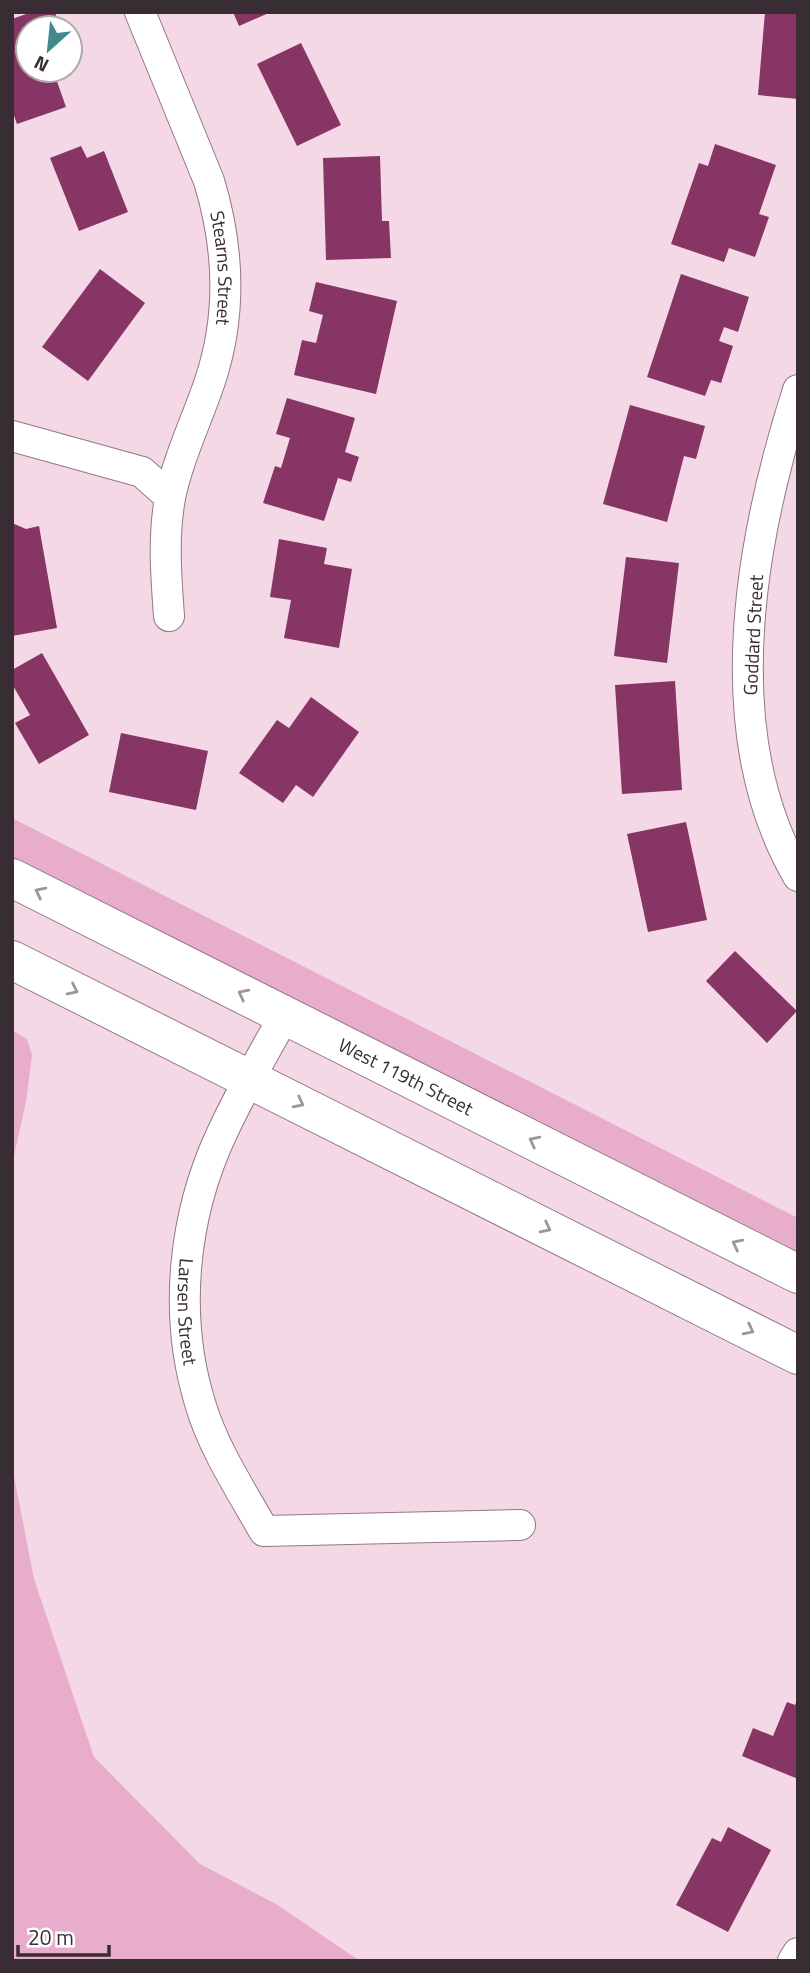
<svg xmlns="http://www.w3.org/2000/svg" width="810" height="1973" font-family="'Titillium Web',sans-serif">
	<rect width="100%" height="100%" fill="#f5d8e6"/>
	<path fill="#e9adcc" d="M12,818l786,400v35l-786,-395z
		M12,1030l15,9 5,16 -6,47 -14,63z
		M12,1466l22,113 60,178 106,107 76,40 84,57h-348z"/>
	<path fill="#863565" d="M32,12h23l5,16h-32v42h25l13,37 -49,17 -5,-14v-91z
		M233,12h38l-32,14z
		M765,12h33v87l-40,-4z
		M301,43l40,82 -44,21 -40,-82z
		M715,144l61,21 -17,49 10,3 -14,40 -26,-9 -5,14 -53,-18 28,-81 9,3z
		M81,146l6,12 17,-7 24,61 -49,19 -29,-73z
		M380,156l2,65h7l2,37 -65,2 -3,-102z
		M100,269l45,34 -57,78 -46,-34z
		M681,274l68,23 -11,35 -14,-5 -5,14 14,5 -12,37 -10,-3 -6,16 -58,-19z
		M316,282l81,19 -21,93 -82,-19 8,-35 14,3 7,-28 -14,-4z
		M287,398l68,20 -10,34 14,5 -8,25 -13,-4 -14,43 -61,-18 12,-37 6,2 9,-30 -14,-4z
		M630,405l75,21 -9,33 -12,-3 -17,66 -64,-18z
		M12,523l14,6 13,-3 18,102 -45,8z
		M279,539l48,9 -3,16 28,5 -13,79 -55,-10 7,-38 -21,-3z
		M626,557l53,6 -12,100 -53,-7z
		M42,653l47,82 -50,29 -24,-41 15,-8 -18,-31v-14z
		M675,681l7,109 -60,4 -7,-109z
		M311,697l48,35 -46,65 -17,-12 -13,18 -44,-30 38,-53 12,8z
		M121,733l87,18 -12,59 -87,-18z
		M686,822l21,98 -59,12 -21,-98z
		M735,951l62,60 -30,32 -61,-62z
		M798,1698v81l-56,-23 11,-28 20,8 14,-34 8,3z
		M728,1827l43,23 -43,82 -52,-27 36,-67 9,4z"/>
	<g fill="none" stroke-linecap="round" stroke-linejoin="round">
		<g stroke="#927885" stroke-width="32">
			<g id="street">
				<path id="s1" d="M140,12l69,169c20,66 23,134 1,200 -12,36 -33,80 -40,117 -7,39 -4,78 -1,118"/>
				<path d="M798,390c-48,150 -84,342 0,486"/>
				<path d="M12,436l130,36 28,25"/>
				<path id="s2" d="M285,1015c-22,39 -44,77 -63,118 -39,83 -49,182 -22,270 13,45 41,87 64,128l256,-6"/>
				<path d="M793,1961l5,-8"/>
			</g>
		</g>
		<g stroke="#927885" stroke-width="40">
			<g id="primary">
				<path id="s3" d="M12,878l786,396"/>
				<path d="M12,960l786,395"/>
			</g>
		</g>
		<use href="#street" stroke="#fff" stroke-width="30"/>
		<use href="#primary" stroke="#fff" stroke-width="38"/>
	</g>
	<defs><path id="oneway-chevron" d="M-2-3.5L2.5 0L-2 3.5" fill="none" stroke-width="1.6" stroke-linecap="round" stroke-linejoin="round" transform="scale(1.75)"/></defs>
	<g stroke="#9c9699">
		<use href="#oneway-chevron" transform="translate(40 892) rotate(-153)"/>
		<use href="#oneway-chevron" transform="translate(73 990) rotate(26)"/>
		<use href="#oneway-chevron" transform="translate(243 994) rotate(-153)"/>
		<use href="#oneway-chevron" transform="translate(299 1103) rotate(27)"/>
		<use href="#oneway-chevron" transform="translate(534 1141) rotate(-153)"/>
		<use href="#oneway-chevron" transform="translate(546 1228) rotate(27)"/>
		<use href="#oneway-chevron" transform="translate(737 1244) rotate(-153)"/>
		<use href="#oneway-chevron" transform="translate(749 1330) rotate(27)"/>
	</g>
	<g text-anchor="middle" stroke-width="7" stroke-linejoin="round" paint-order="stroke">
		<g font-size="19" fill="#382d33" stroke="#fff">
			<text dy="7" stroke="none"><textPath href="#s1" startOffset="271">Stearns Street</textPath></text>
			<text transform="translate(753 635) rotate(-87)" y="7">Goddard Street</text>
			<text dy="7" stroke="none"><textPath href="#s3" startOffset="441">West 119th Street</textPath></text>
			<text dy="7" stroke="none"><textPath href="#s2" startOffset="318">Larsen Street</textPath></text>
		</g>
	</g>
	<rect width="810" height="1973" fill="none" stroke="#382d33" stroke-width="28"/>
	<g transform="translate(49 49) rotate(207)"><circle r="33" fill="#ffffff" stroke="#afabad" stroke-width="2"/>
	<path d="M0-5L12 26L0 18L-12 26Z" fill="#428a8b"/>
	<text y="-10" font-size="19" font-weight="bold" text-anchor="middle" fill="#382d33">N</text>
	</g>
	<path d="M18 1945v10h91v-10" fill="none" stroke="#382d33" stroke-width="3.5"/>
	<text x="28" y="1945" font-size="21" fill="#382d33" stroke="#ffffff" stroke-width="5" paint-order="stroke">20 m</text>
</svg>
